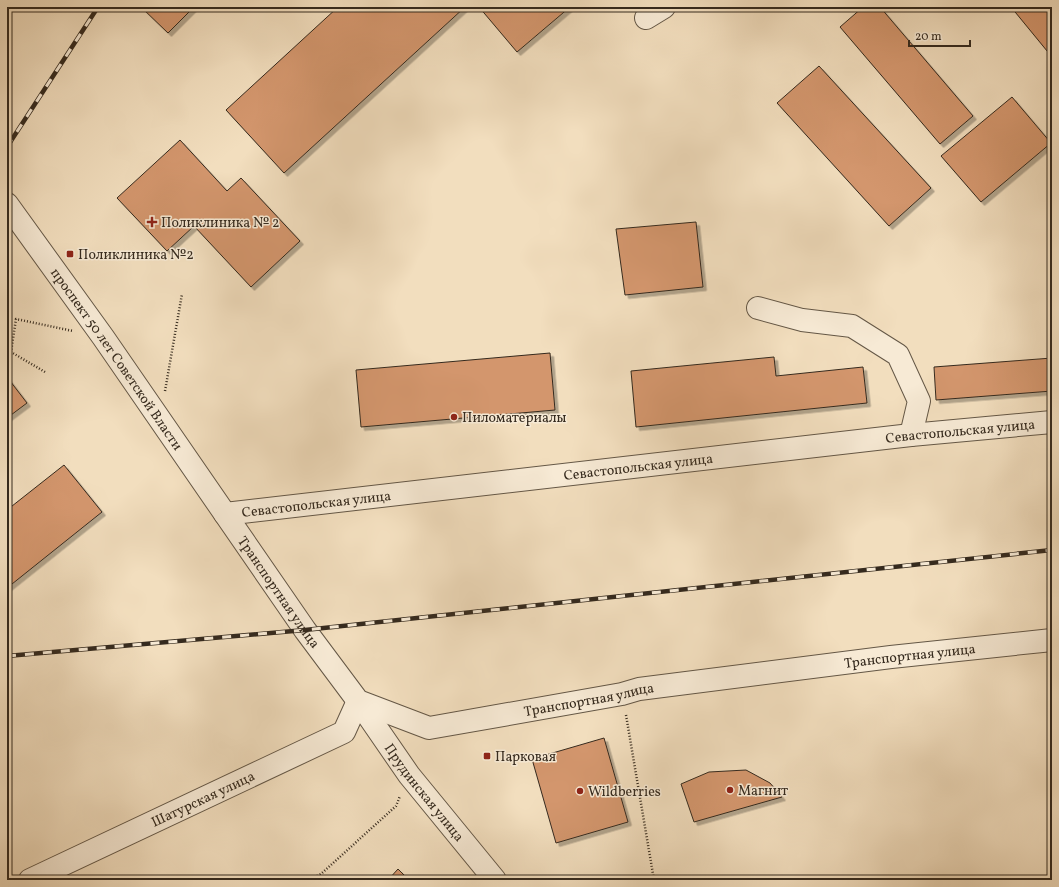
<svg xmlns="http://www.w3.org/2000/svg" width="1059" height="887" font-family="Vollkorn,serif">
	<defs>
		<filter id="shadow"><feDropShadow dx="3.5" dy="3.5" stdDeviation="0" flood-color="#0004"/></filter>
	</defs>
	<rect width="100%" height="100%" fill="#f2debe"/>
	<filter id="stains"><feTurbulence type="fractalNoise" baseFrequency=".005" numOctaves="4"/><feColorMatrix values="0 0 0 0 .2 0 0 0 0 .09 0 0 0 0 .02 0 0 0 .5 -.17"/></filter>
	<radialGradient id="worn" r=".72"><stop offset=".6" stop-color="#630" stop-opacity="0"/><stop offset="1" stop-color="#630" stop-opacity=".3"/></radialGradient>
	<path fill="#d3966d" stroke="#352a1e" filter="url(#shadow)" d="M141,7h53l-26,26z
		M338,7h127l-181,166 -58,-63z
		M479,7h91l-53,45z
		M863,7h17l93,109 -33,28 -100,-117z
		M1011,7h41v50z
		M819,66l112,122 -42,38 -112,-123z
		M1012,97l39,46 -70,59 -40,-46z
		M180,140l47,51 14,-13 59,63 -49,46 -57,-61 -27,25 -50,-53z
		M696,222l7,65 -78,8 -9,-66z
		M550,353l5,57 -194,17 -5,-57z
		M774,357l2,19 87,-9 4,36 -231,24 -5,-56z
		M1052,358v33l-116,9 -2,-33z
		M7,377l20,26 -20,15z
		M64,465l38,47 -95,76v-78z
		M604,738l24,84 -72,21 -24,-84z
		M746,770l24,13 12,14 -88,25 -13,-38 28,-12z
		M398,869l11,11h-21z"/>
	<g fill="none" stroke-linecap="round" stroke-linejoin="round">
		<g stroke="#645746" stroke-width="24">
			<g id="minor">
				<path d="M646,18l18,-11"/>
				<path id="s1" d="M7,204l96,133 202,293 53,71 71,27 193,-34 17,-5 252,-32 161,-17"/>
				<path d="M758,308l44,12 50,6 46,29 21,46 -8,34"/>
				<path id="s2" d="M225,514l686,-79 141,-13"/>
				<path id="s3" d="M358,701l51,74 86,105"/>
				<path id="s4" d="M30,880l314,-148 14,-31"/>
			</g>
		</g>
		<path stroke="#352a1e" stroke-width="2.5" stroke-dasharray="1 2" stroke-linecap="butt" d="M45,372l-34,-20 5,-33 57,12
			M165,391l17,-97
			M626,715l28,165
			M309,880l12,-6 75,-68 4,-10"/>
		<use href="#minor" stroke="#f7ead5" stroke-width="22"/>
		<g stroke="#352a1e" stroke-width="4.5">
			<path id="rail" d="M7,147l91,-140
				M7,656l298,-26 747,-80"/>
		</g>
		<use href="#rail" stroke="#f7ead5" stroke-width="3" stroke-dasharray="9" stroke-linecap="butt"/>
	</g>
	<g fill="#8f2418" stroke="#f7ead5" stroke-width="1.5">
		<path d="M150 216h4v4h4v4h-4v4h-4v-4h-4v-4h4z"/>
		<rect x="66" y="250" width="8" height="8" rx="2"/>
		<circle cx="454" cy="417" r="4"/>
		<rect x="483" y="752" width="8" height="8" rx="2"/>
		<circle cx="730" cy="790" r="4"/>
		<circle cx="580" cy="791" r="4"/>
	</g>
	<g text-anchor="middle" stroke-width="3" stroke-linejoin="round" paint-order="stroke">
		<g font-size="14" fill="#352a1e" stroke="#f7ead5" text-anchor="start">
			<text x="161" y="227">Поликлиника № 2</text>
			<text x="78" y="259">Поликлиника №2</text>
			<text x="462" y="422">Пиломатериалы</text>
			<text x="495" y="761">Парковая</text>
			<text x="738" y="795">Магнит</text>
			<text x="588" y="796">Wildberries</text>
		</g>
		<g font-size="14" fill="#352a1e" stroke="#f7ead5">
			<text dy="5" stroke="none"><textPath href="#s1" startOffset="190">проспект 50 лет Советской Власти</textPath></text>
			<text dy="5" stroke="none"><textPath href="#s2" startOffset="740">Севастопольская улица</textPath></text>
			<text dy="5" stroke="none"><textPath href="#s2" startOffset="416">Севастопольская улица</textPath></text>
			<text dy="5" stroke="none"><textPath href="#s2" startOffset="92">Севастопольская улица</textPath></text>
			<text dy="5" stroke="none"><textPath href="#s1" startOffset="474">Транспортная улица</textPath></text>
			<text dy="5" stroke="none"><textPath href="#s1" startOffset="1171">Транспортная улица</textPath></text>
			<text dy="5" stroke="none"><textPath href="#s1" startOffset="847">Транспортная улица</textPath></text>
			<text dy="5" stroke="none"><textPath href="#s3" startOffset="113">Прудинская улица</textPath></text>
			<text dy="5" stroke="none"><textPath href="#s4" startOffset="191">Шатурская улица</textPath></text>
		</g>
	</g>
	<rect width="1059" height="887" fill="none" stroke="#f2debe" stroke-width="24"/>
	<rect x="8" y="8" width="1043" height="871" fill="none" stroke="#352a1e" stroke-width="2"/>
	<rect x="12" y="12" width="1035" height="863" fill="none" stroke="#352a1e"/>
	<path d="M909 40v6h61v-6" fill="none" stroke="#352a1e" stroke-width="2"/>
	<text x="915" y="40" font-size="12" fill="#352a1e" stroke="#f7ead5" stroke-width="3" paint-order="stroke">20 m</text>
	<rect width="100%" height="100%" filter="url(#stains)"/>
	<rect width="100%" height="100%" fill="url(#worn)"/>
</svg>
